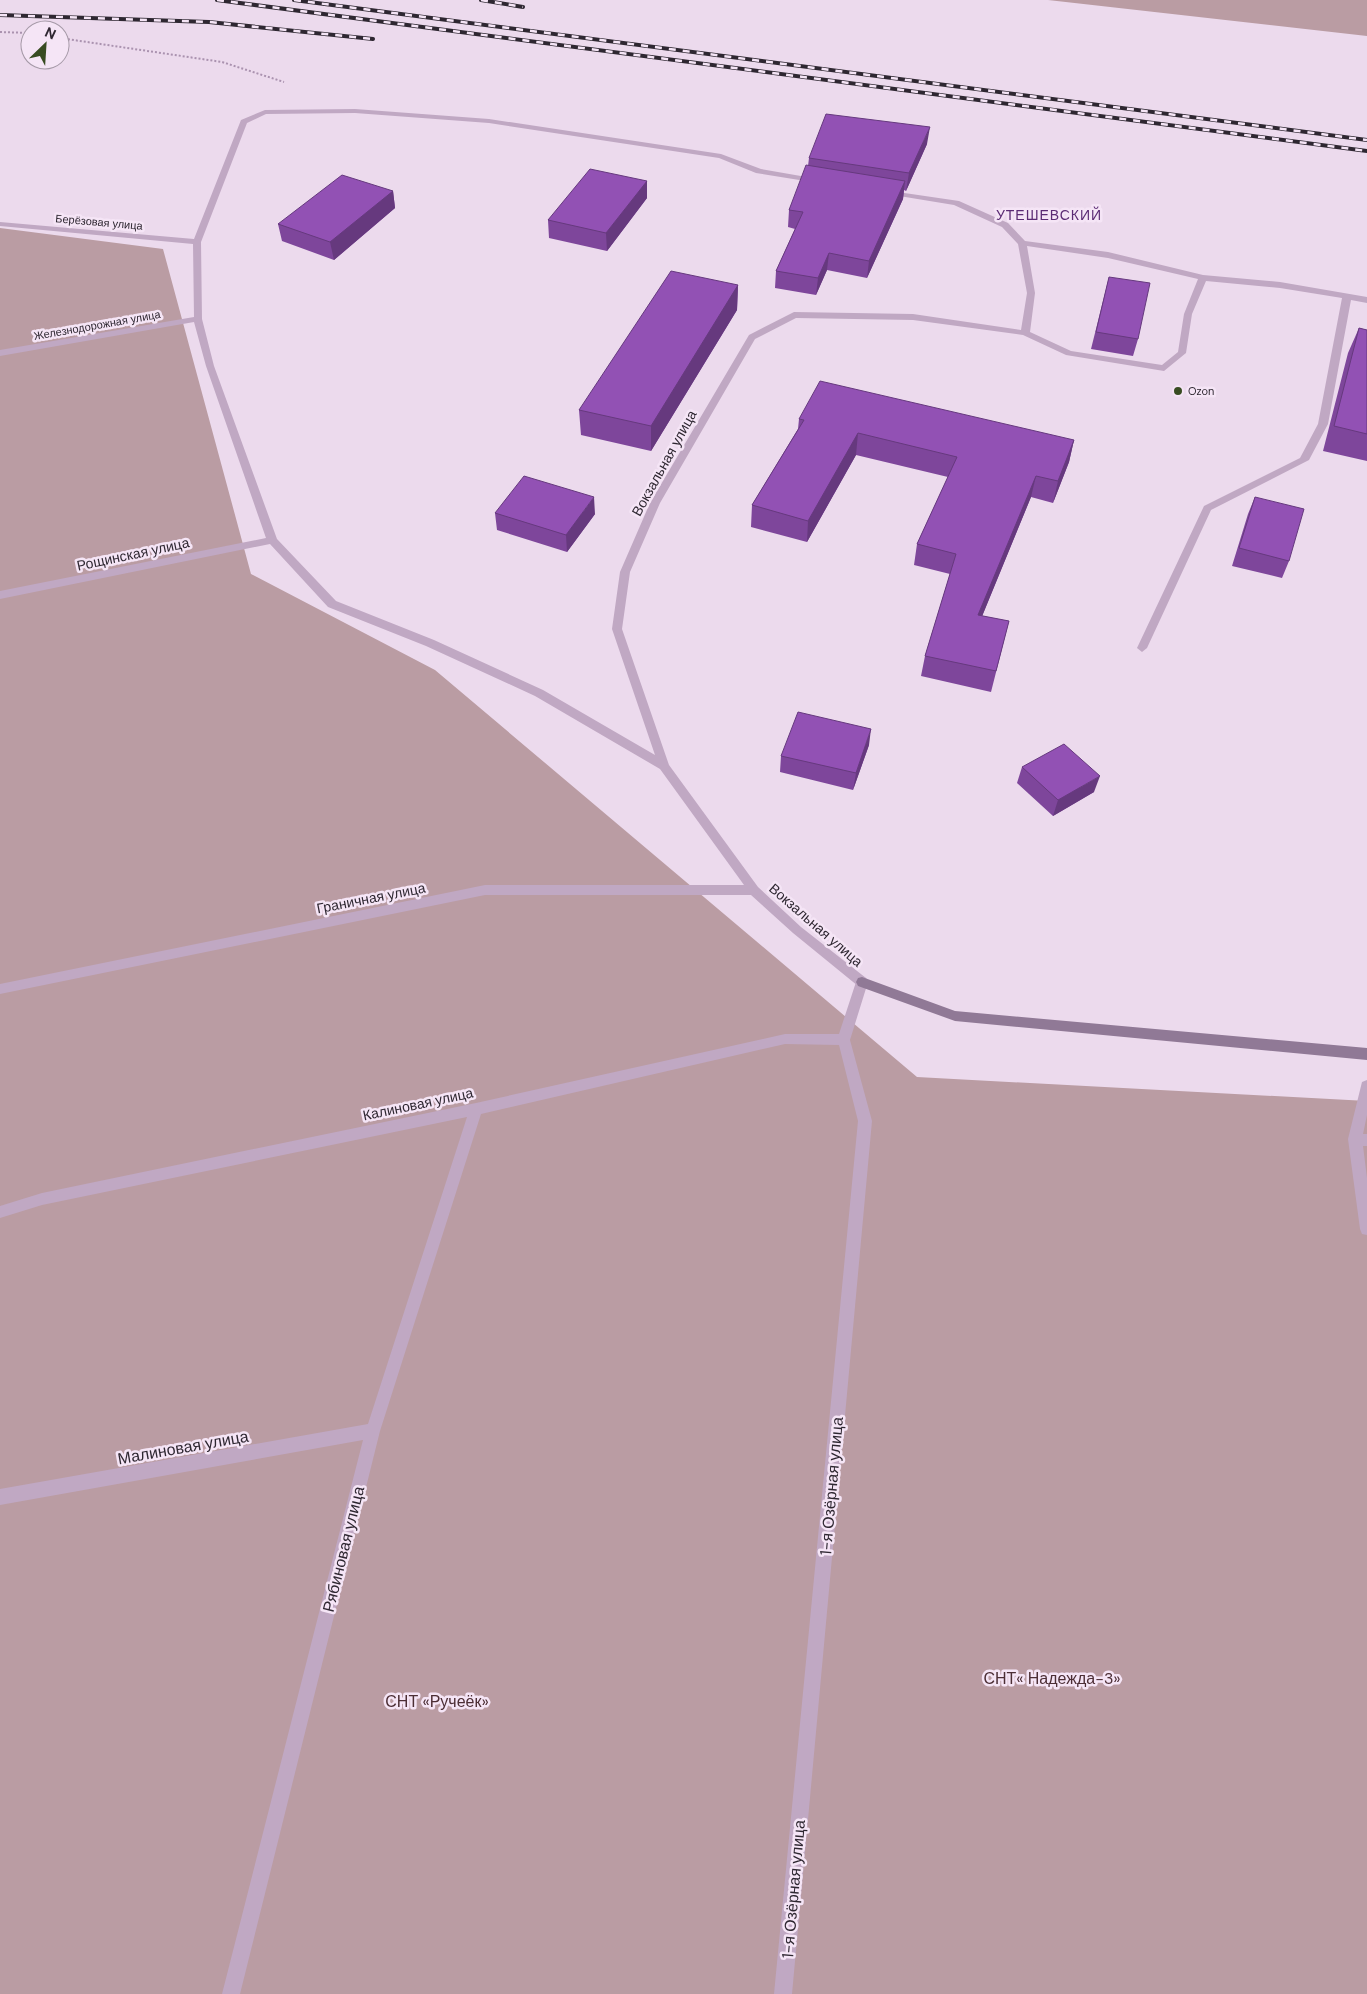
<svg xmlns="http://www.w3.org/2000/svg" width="1367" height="1994" font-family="'DM Sans',sans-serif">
	<rect width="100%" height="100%" fill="#ecdaed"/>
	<path fill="#ba9ca3" d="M1048,0h319v36z
		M0,228l163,21 88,325 184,96 482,407 450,24v893h-1367z"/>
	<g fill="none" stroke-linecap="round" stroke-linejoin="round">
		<path stroke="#aa92af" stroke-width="2" stroke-dasharray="2 2" stroke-linecap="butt" d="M0,32l30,1
			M60,38l162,24 62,20"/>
		<path fill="#c0a8c3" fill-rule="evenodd" d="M862,977l4,1 2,4 -18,58 22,81 -80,873h-18l84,-873 -19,-76 -54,-1 -304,70 -101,317 -140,563h-18l141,-554 -363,65v-16l368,-65 99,-307 -425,88 -42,13v-12l42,-13 434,-90 309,-69h54l17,-52 2,-4z
			M1367,1080v35l-4,19h4v12h-4l4,32v57l-5,-1 -2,-5 -12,-90 13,-53 1,-4z"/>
		<path fill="#c0a8c3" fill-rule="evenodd" d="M355,109l134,10 232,35 40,15 57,10 4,2 -4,2 -62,-10 -37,-15 -230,-35 -134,-10 -89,1 -19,9 -46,119 1,77 12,47 63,173 59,62 98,39 109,50 112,65 -43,-126 8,-57 30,-69 99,-168 45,-23 119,2 108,16 6,-37 -9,-49 -16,-17 -48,-22 -67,-11h-3v-4l75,11 49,22 17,18 83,11 95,23 77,7 87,15v6l-16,-3 -23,124 -19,36 -98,50 -64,138 -5,4 -5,-4 67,-142 96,-48 18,-34 24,-126 -62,-10 -74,-7 -14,33 -6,39 -22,18 -98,-16 -43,-20 -110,-15 -117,-2 -41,21 -95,164 -30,69 -8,57 47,136 89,122 43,40 65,51 2,4 -2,4 -4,1 -4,-1 -65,-53 -42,-38h-266l-485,99v-10l485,-99h259l-84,-116 -125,-73 -109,-50 -98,-39 -58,-63 -270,55v-8l266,-53 -60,-172 -12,-44 -194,34v-6l194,-33 -1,-73 -193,-18v-4l194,17 47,-119 24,-10zM1027,246l81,12 90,21 -14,35 -6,38 -16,13 -91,-14 -41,-19 5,-39z"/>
		<path fill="#907996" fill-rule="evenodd" d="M862,977l93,34 412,37v12l-412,-39 -97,-35 -2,-4 2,-4z"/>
		<g stroke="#2e2731" stroke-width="4">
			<path id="rail" d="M217,0l1150,151
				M294,0l1073,140
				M481,0l42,7
				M0,15l209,7 164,17"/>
		</g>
		<use href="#rail" stroke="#f5e5f6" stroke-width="2.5" stroke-dasharray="7" stroke-linecap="butt"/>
	</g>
	<path fill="#7e469b" d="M927,144l-21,47 -2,-1 -1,9 -36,79 -40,-8 -11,25 -41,-7 1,-17 19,-42 -7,-2 1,-17 19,-44 1,-8z
		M647,181v17l-40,53 -58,-13 -1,-18z
		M393,191l2,17 -61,52 -52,-19 -4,-17z
		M1109,277l29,62 -5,17 -42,-7z
		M738,285l-1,25 -86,141 -70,-16 -2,-25z
		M1359,328l8,2v131l-44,-10 25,-98z
		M799,419l275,21 -5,22 -16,41 -22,-6 -49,119 27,5 -18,71 -70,-16 4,-20 25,-82 -36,-9 3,-21 31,-67 -92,-22 -49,87 -56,-15 1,-22 46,-76z
		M1255,497l34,64 -7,17 -50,-12 16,-52z
		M495,513l100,1 -28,38 -70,-22z
		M869,745l-16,45 -73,-18 1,-16z
		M1022,767l72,25 -41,24 -36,-33z"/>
	<path fill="#66397e" d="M930,127l-3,17 -21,47 3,-18z
		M647,181v17l-40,53 -1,-18z
		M905,181l-2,18 -36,79 2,-17z
		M393,191l2,17 -61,52 -4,-18z
		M829,253l-2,17 -11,25 2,-17z
		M738,285l-1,25 -86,141v-25z
		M858,433l-2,22 -49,87 1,-21z
		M1074,440l-5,22 -16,41 5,-22z
		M1036,476l-5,21 -57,139 4,-21z
		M594,497l1,17 -28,38 -1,-17z
		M871,729l-2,16 -16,45 3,-17z
		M1100,776l-6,16 -41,24 5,-16z"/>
	<path fill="#9251b4" stroke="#66397e" d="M826,114l104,13 -21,46 -100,-15z
		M806,165l99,16 -36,80 -40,-8 -11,25 -42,-7 27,-59 -14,-2z
		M590,169l57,12 -41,52 -58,-13z
		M342,175l51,16 -63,51 -52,-18z
		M671,271l67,14 -87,141 -72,-16z
		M1109,277l41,6 -12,56 -42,-7z
		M1359,328l8,2v104l-33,-8z
		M820,381l254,59 -16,41 -22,-5 -58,139 31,6 -13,50 -71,-15 31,-102 -39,-10 40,-87 -99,-24 -50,88 -56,-16 52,-85 -5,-1z
		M524,476l70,21 -28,38 -71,-22z
		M1255,497l49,12 -15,52 -50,-13z
		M798,712l73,17 -15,44 -75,-17z
		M1064,744l36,32 -42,24 -36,-33z"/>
	<circle fill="#384c22" stroke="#f5e5f6" stroke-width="2" cx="1178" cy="391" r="5"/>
	<g text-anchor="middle" stroke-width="5" stroke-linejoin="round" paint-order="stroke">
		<g font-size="11" fill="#2e2731" stroke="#f5e5f6">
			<text transform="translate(99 222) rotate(5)" y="4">Берёзовая улица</text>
			<text transform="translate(97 325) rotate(-10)" y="4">Железнодорожная улица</text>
		</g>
		<g font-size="11" fill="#2e2731" stroke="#f5e5f6" text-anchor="start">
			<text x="1188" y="395">Ozon</text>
		</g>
		<g font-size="14" letter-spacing="1" fill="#5b2b74" stroke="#f5e5f6">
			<text x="1049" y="220">УТЕШЕВСКИЙ</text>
		</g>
		<g font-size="14" fill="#2e2731" stroke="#f5e5f6">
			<text transform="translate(664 463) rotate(-61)" y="5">Вокзальная улица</text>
			<text transform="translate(133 554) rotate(-12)" y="5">Рощинская улица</text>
			<text transform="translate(371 898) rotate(-11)" y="5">Граничная улица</text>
			<text transform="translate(816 925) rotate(41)" y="5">Вокзальная улица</text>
			<text transform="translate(418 1104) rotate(-12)" y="5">Калиновая улица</text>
		</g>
		<g font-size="16" fill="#2e2731" stroke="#f5e5f6">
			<text transform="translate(183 1447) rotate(-10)" y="6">Малиновая улица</text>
			<text transform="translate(831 1486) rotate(-85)" y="6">1-я Озёрная улица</text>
			<text transform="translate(343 1549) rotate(-76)" y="6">Рябиновая улица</text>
			<text transform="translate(793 1889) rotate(-85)" y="6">1-я Озёрная улица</text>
		</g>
		<g font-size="16" fill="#4c2e35" stroke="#f5e5f6">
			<text x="1052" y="1684">СНТ« Надежда-3»</text>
			<text x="437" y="1707">СНТ «Ручеёк»</text>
		</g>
	</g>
	<g transform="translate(45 45) rotate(25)"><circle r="24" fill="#f5e5f6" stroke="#a599a7"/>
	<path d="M0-4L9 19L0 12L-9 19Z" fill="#384c22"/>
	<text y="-8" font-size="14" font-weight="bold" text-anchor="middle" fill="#2e2731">N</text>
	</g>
</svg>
